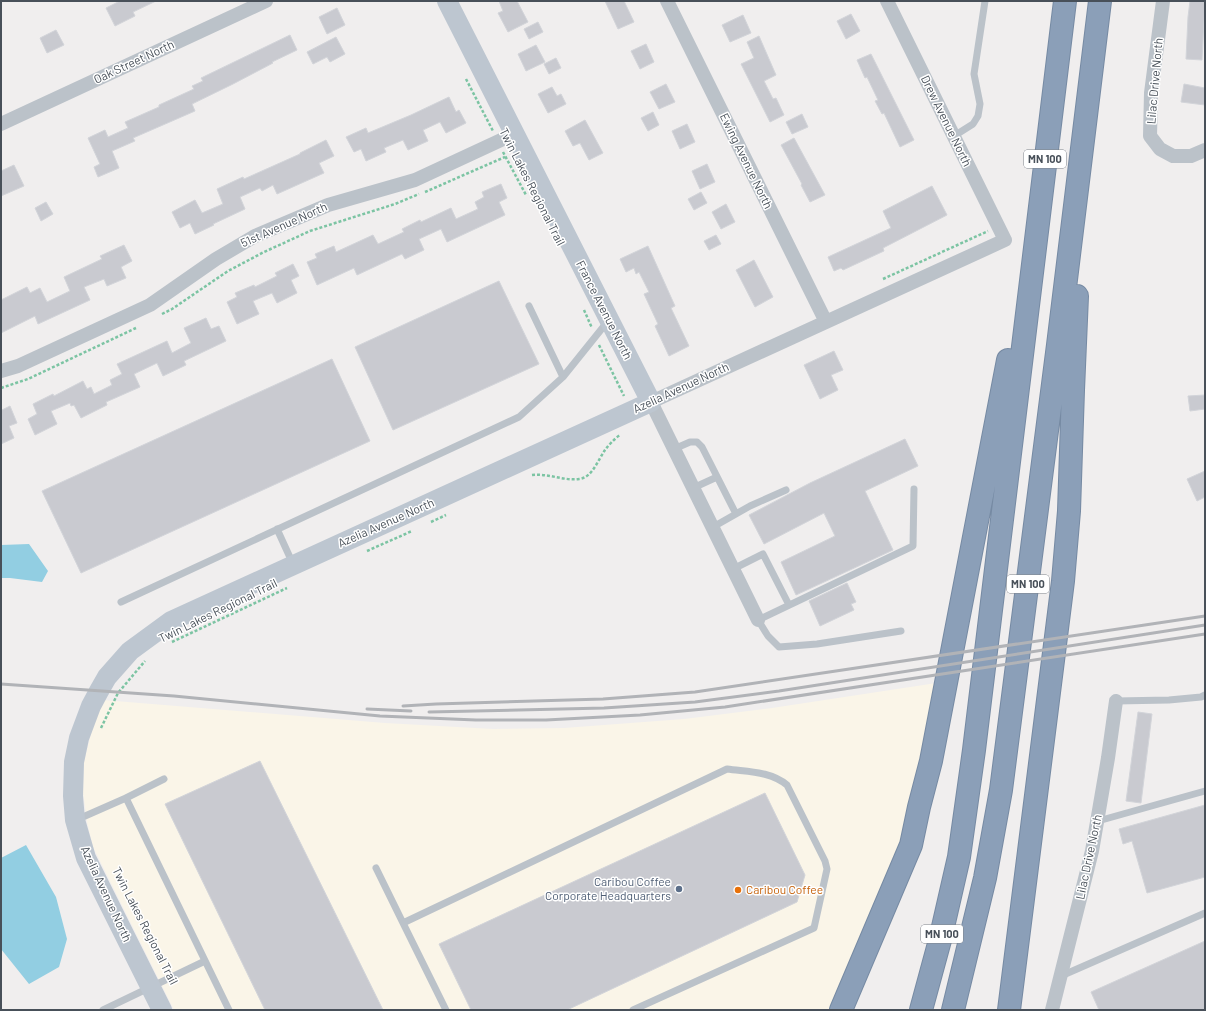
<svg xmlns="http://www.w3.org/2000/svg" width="1206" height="1011" font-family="Barlow,sans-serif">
	<rect width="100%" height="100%" fill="#f0eeee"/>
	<path fill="#faf5e8" d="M943,682l-34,141 -19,53 -17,28 -42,106h-657l-81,-163 -6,-25 -4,-30 1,-30 8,-32 11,-30 282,23 108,6 71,-1 120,-9 88,-11z"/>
	<path fill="#92cee2" d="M29,544l19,27 -6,11 -32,-4h-9v-33z
		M26,845l30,52 11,42 -8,28 -30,17 -28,-35v-91z"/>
	<path fill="#c9cad0" stroke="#d2d4d9" d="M120,1h36l-23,11 2,4 -20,10 -9,-18z
		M499,1h18l11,21 -20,10 -10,-19 5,-2z
		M605,1h19l10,21 -16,7z
		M1190,1h15l-3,59 -16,-1 2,-42z
		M337,8l8,17 -18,9 -8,-17z
		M851,14l9,17 -14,8 -9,-18z
		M743,15l8,18 -21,9 -8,-17z
		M538,22l5,10 -14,7 -5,-10z
		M56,30l8,15 -17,8 -7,-15z
		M290,35l7,15 -25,12 1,1 -40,21 -41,20 3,7 -62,27 2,3 -23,10 7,17 -21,9 -4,-10 6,-3 -12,-26 17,-8 3,7 20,-9 -3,-6 34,-15v-2l35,-16 -2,-3 11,-5 -2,-3z
		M759,36l17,39 -12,6 9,18 3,-1 8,17 -14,7 -29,-58 13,-6 -7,-16z
		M336,37l9,17 -15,8 -3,-5 -14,7 -6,-12z
		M646,44l8,18 -14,7 -9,-18z
		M536,45l9,17 -19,9 -8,-17z
		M871,54l43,86 -14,7 -16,-34 -2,1 -7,-13 3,-1 -11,-23 -2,1 -8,-18z
		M556,58l5,10 -12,6 -5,-10z
		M666,84l9,18 -16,7 -9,-17z
		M1184,84l21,4v17l-24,-3z
		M552,87l5,9 4,-2 5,10 -18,9 -10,-19z
		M449,97l7,15 3,-2 7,13 -20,10 -6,-11 -17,8 5,11 -20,9 -5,-10 -19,8 2,4 -20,9 -5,-12 -7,3 -8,-15 20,-9 2,5 43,-18z
		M653,112l6,13 -11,6 -7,-13z
		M802,114l6,13 -16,7 -6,-12z
		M585,120l18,33 -14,7 -9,-17 -7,3 -8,-15z
		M687,124l8,18 -15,7 -8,-18z
		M794,138l31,57 -15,7 -9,-17 1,-1 -21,-39z
		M326,140l8,16 -15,7 5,10 -47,21 -4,-9 -11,6 -2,-3 -20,9 5,12 -32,15 1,1 -19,9 -5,-11 -10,5 -8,-16 23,-12 7,13 21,-9 -6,-15 26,-12 1,2 56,-25v-1z
		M707,164l8,18 -15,7 -8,-18z
		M14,165l10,21 -23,10v-25z
		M501,184l6,14 -8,4 6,13 -58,27 -6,-13 -22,10 5,11 -19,9 -3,-5 -45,21 -3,-7 -37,17 -10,-23 10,-4 -2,-4 19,-8 2,6 37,-17 5,9 26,-12 -2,-3 18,-9 1,2 30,-14 5,11 22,-10 -3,-7 9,-5 -2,-5z
		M932,186l15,29 -64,33 1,3 -41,19 -2,-2 -7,3 -6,-14 63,-29 -8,-17z
		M701,192l6,11 -13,7 -6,-11z
		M46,202l7,12 -12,7 -6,-13z
		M726,204l9,18 -14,7 -9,-17z
		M716,235l5,9 -12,6 -5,-9z
		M124,245l8,16 -11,6 5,11 -19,8 -3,-7 -20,8 6,13 -52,24 -3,-8 -34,17v-33l26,-13 3,6 10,-5 7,14 23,-11 -6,-14 38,-18 -2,-3z
		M648,246l27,60 -4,2 18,38 -20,10 -14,-30 3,-2 -14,-30 5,-2 -10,-20 -3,2 -2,-6 -8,4 -6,-13z
		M754,260l19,37 -18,10 -19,-37z
		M293,264l6,12 -8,4 6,13 -20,10 -5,-10 -19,8 6,13 -22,10 -10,-22 10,-5 -2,-4 19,-8 1,2 22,-11 -2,-3z
		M499,281l40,83 -146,66 -38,-83z
		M206,318l5,11 8,-3 7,15 -42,20 2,4 -23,11 -6,-13 -23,11 6,13 -34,15 1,3 -26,13 -7,-13 -3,1 -1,-3 -19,8 6,13 -22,11 -7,-16 9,-5 -4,-10 20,-10 1,2 29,-15 4,8 4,-2 3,7 18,-9 -2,-5 12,-6 -5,-10 50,-23 5,12 19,-10 -7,-15z
		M834,351l9,19 -12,5 7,15 -18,9 -16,-34z
		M332,359l38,82 -289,132 -39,-82z
		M1205,395v14l-15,2 -2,-15z
		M10,406l7,17 -8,3 5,12 -13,6v-36l1,2z
		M905,439l13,27 -53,25 28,59 -97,45 -15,-33 54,-26 -11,-23 -60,31 -15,-29 61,-32z
		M1205,471v26l-8,4 -10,-22z
		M847,583l9,19 -5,2 3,6 -34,16 -11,-25z
		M1138,712l14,2 -11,89 -15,-2z
		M260,761l123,249h-118l-100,-206z
		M765,793l40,82 -8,27 -230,108h-96l-32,-66z
		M1205,805v72l-58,16 -15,-52 -9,3 -4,-15z
		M1205,941v69h-106l-8,-18z"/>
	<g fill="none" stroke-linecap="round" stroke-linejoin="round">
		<g stroke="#768aa3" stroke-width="24">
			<path id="highway" d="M841,1010l70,-165 8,-38 12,-46 77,-401
				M921,1010l19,-70 19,-83 15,-107 91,-749
				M953,1010l32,-132 16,-88 57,-445 42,-344
				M1009,1010l54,-429 6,-70 4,-121 4,-94"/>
		</g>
		<path stroke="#7cc4a3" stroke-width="2.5" stroke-dasharray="3 2" stroke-linecap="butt" d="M466,79l27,52
			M503,152l23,43
			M425,192l80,-35
			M883,279l105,-48
			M584,310l8,18
			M162,314l10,-5 56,-38 36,-19 46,-21 85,-27 24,-10
			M599,345l25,51
			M1,388l27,-9 108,-51
			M532,475c16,-2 31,6 47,4 13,-1 19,-19 26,-29 4,-5 9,-11 15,-15
			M431,522l15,-7
			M367,551l45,-20
			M172,642l115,-54
			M101,728l17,-35 27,-32"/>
		<path stroke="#bbc2c9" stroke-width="7" d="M954,136l19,-12 5,-8 2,-12 -6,-30 11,-73
			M529,306l34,71
			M674,449l16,-7h7l5,5 34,67
			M693,488l24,-11
			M713,527l37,-21 36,-16
			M277,529l16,35
			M733,569l30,-15 26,51
			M121,602l398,-185 44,-40 45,-56
			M901,631l-84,13 -38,3 -11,-11 -10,-16 155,-74 1,-57
			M1116,701l53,-1 32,-3 4,-2
			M126,798l38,-19
			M76,820l50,-22 103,212
			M1098,821l107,-30
			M376,868l27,55
			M1061,976l144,-63
			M103,1010l102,-49
			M446,1010l-43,-87 324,-154c21,3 43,2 60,16l38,76 2,8 -13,59 -181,82"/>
		<path stroke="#bbc2c9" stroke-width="14" d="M667,1l159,321
			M1163,1l-12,92 -1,43 10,13 13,7h18l14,-6
			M1,124l265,-123
			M1,371l17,-5 132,-61 66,-46 39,-23 73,-31 87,-25 99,-46
			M758,620l-107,-218 354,-162 -118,-239
			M1052,1010l40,-159 16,-93 8,-57"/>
		<path stroke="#bdc6d0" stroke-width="20" d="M162,1010l-76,-152 -11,-38 -2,-24 1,-34 5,-24 12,-32 8,-15 8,-14 23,-26 41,-30 480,-219 -204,-401"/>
		<use href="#highway" stroke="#8b9fb8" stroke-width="22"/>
		<path stroke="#b1b3b7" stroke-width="3" d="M1,684l173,12 206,20 96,4h70l94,-5 85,-8 480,-73
			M403,706l33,-2 167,-5 92,-7 510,-76
			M367,709l44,2
			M429,712l175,-4 91,-6 84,-11 426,-66"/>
	</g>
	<circle fill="#5c6f8a" stroke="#fff" stroke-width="1.5" cx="679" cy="889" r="4"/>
	<circle fill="#e8710a" stroke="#fff" stroke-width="1.5" cx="738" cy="890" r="4"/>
	<g text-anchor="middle" stroke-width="3" stroke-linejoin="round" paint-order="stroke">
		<g fill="#fff" stroke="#7f848b" stroke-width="1">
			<rect x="1024" y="150" width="42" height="18" rx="3"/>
			<rect x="1007" y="575" width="42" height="18" rx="3"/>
			<rect x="921" y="925" width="42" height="18" rx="3"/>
		</g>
		<g font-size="11" font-weight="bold" fill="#485059">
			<text x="1045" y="163">MN 100</text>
			<text x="1028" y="588">MN 100</text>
			<text x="942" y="938">MN 100</text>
		</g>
		<g font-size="12" fill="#485059" stroke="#fff">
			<text transform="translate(134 62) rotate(-25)" y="4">Oak Street North</text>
			<text transform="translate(1155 81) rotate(-85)" y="4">Lilac Drive North</text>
			<text transform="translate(946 121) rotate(64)" y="4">Drew Avenue North</text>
			<text transform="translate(746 161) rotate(64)" y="4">Ewing Avenue North</text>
			<text transform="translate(532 187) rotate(63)" y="4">Twin Lakes Regional Trail</text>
			<text transform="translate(284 225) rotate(-24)" y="4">51st Avenue North</text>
			<text transform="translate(604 310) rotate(63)" y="4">France Avenue North</text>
			<text transform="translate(681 388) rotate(-25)" y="4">Azelia Avenue North</text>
			<text transform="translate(386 523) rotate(-24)" y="4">Azelia Avenue North</text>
			<text transform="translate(218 611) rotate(-26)" y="4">Twin Lakes Regional Trail</text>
			<text transform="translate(1089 857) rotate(-78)" y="4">Lilac Drive North</text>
			<text transform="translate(106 894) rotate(65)" y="4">Azelia Avenue North</text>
			<text transform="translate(145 926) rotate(63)" y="4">Twin Lakes Regional Trail</text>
		</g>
		<g font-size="12" fill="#4e5e75" stroke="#fff" text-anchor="end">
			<text x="671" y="886">Caribou Coffee<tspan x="671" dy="14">Corporate Headquarters</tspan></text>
		</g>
		<g font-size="12" fill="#c56008" stroke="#fff" text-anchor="start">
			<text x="746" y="894">Caribou Coffee</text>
		</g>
	</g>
	<rect width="1206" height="1011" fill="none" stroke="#485059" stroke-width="4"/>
</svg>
